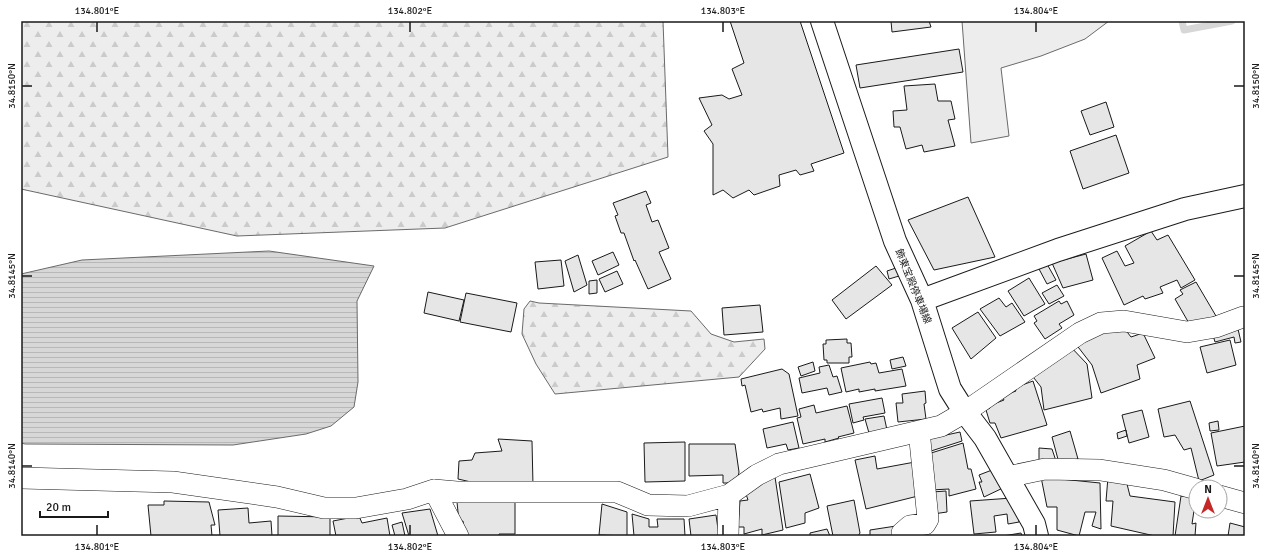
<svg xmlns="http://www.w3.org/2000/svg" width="1266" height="557" font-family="Signika,'Noto Sans JP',sans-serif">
	<defs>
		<pattern id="forest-firs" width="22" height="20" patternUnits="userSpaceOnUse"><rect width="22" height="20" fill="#ededed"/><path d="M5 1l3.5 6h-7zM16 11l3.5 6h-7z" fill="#cbcbcb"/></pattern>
		<pattern id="water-rules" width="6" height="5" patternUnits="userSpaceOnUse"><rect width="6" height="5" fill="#d7d7d7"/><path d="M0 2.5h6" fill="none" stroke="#b8b8b8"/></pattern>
	</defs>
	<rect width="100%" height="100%" fill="#fff"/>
	<path fill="#ededed" stroke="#6a6a6a" d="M962,21h147l-24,18 -44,17 -40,12 8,68 -38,7z"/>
	<path fill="url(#forest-firs)" stroke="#6a6a6a" d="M21,21h642l5,136 -223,71 -208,8 -216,-47z
		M530,301l9,2 152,8 20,23 23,8 30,-3 1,10 -26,28 -184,17 -19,-30 -14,-30 2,-25z"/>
	<path fill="url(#water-rules)" stroke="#6a6a6a" d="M269,251l105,15 -17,35 1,81 -4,25 -23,19 -25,8 -73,11 -208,-1 -4,-1v-169l61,-14z"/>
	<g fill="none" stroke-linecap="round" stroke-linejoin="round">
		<path stroke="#d7d7d7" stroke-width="7" d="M1182,21l2,9 48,-9"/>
	</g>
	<path fill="#e6e6e6" stroke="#1a1a1a" d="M730,21h70l44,132 -33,11 3,7 -14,4 -4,-5 -17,5 1,11 -26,9 -5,-5 -16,8 -10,-8 -10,5v-51l-9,-13 8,-6 -13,-27 23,-3 7,4 13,-4 -10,-26 12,-6z
		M891,21h38l2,6 -39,5z
		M959,49l4,23 -103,16 -4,-23z
		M935,84l3,17h13l4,18 -7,1 7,26 -31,6 -2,-7 -16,4 -6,-22h-6l-1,-16 14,-1 -3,-24z
		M1106,102l8,25 -24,8 -9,-24z
		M1116,135l13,38 -46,16 -13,-38z
		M646,191l5,12 -5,2 6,17 6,-2 11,28 -10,4 12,27 -23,10 -13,-29 -1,1 -10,-28h-3l-6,-17 3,-1 -5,-12z
		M968,197l27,60 -61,13 -26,-50z
		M1151,231l6,9 11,-5 27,45 -14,8 -4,-8 -17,7 3,6 -18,6 -2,-3 -19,9 -22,-47 15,-7 8,15 9,-3 -9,-17z
		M613,252l6,13 -21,10 -6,-14z
		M1086,254l7,26 -30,8 -11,-25z
		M578,255l9,30 -13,7 -9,-31z
		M561,260l3,26 -26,3 -3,-27z
		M1047,264l9,16 -9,4 -8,-15z
		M876,266l16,19 -46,34 -14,-19z
		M896,268l3,8 -10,3 -2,-8z
		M617,271l6,13 -18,8 -6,-13z
		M1029,278l16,26 -21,12 -16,-25z
		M597,280v13l-8,1v-13z
		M1196,282l20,34 -15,6 -11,3 -15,-26 8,-5 -3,-4z
		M1057,285l7,11 -15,8 -7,-11z
		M428,292l36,8 -5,21 -35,-8z
		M466,293l51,10 -6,29 -51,-10z
		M999,298l7,9 6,-4 13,19 -25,14 -20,-27z
		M1059,301l2,3 6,-3 7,14 -15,9 3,4 -17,11 -11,-16 3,-2 -3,-5z
		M760,305l3,27 -39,3 -2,-27z
		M978,312l18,26 -25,21 -19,-31z
		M1121,324l10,13 12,-4 12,25 -18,7 3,14 -39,14 -9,-28 -17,-22z
		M1238,329l3,13 -6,1 -1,-6 -19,5 -2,-7z
		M847,339v4h4l1,14h-3v6h-22v-3h-3l-1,-16h3v-4z
		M1230,340l6,25 -29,8 -7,-26z
		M1069,345l18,19 5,34 -48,12 -3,-23 -11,-14z
		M903,357l3,9 -14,3 -2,-9z
		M813,362l2,9 -14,5 -3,-9z
		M870,362l1,2 5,-1 3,10 23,-4 4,17 -31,5v-2l-16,3v-3l-13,3 -5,-24z
		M829,365l4,12 4,-1 5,16 -13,3 -2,-7 -25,5 -3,-15 21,-5 -1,-6z
		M782,369l7,5 9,42 -17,3 -1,-11 -17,4 -1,-3 -11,3 -6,-27 -3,1 -1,-7z
		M1033,381l14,44 -46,13 -6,-15h-5l-4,-13 4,-2 1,-3 13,-5 -2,-4 14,-5 -2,-3z
		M925,391l1,12 -2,1 2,15 -28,3 -2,-19h7l-1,-9z
		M882,398l3,15 -22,4 1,3 -11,3 -4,-19z
		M1190,401l24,74 -15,6 -8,-33 -7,2 -9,-15 -11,2 -6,-28z
		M814,405l2,8 31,-7 7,27 -16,4 1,1 -14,4v-3l-22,5 -6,-26 4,-1 -2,-8z
		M1142,410l7,27 -20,6 -7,-28z
		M884,416l3,14 -18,3 -4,-14z
		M1218,421l1,9 -9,1 -1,-8z
		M793,422l6,26 -11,2 -2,-6 -19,4 -4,-19z
		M1245,426v36l-28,4 -6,-33z
		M1126,430l1,6 -9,3 -1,-6z
		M1070,431l8,28 -19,4 -7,-26z
		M960,432l2,9 -34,11v-13z
		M498,439l34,2 1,45 -49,-1 -26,-6 1,-18 13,-1 3,-7 27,-2z
		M685,442v39l-40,1 -1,-39z
		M963,443l5,26h3l5,20 -27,7v-7l-18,1 -3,-36z
		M689,444h46l4,28 -2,11h-14v-8l-34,1z
		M1039,448l13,1 4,12 -17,1z
		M875,456l2,13 38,-7 3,34 -52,13 -11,-49z
		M992,470l13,17 -21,10 -5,-15h3l-3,-7z
		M810,474l9,34 -14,5v10l-19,5 -7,-46z
		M775,477l8,53 -21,5v-6l-18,5v-7h-6l2,-26 8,-1 -2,-6 20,-14z
		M1041,477l59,6 1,46 -9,-3 4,-14h-11l-6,24 -22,-6v-23h-10z
		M1108,477l18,3 4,16 45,6 -2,34h-18l-44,-10 2,-25h-7z
		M946,491l1,21 -14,2 -1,-22z
		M1181,496l15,1 -4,27 4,-1 -1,13h-20z
		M1012,498l2,13h5v11l-11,2 -1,-10 -13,2 2,16 -22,2 -4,-33z
		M515,499v35h-16v2h-34l-2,-15 -4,1 -2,-20z
		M854,500l6,33 -2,3h-25l-6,-30z
		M164,501l45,1 6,23h-4l1,11h-61l-3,-31h16z
		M602,504l25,8v24l-28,-1z
		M248,508l1,15 22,-2 1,15h-52l-2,-26z
		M430,509l8,27h-29l-7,-23z
		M632,514l17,5v8h9l-1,-8h27l1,17h-51z
		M716,515l3,21h-28l-2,-17z
		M278,516l52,1v19h-52z
		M359,516l3,7 25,-5 3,18h-54l-3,-15z
		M402,522l3,14h-10l-3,-11z
		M1230,523l15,4v9h-17z
		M896,526l1,10h-27v-6z
		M827,529l3,7h-20v-3z
		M1021,533l1,3h-19z"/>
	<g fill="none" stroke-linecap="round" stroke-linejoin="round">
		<g stroke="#1a1a1a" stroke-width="22">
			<path id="street" d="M1007,477l38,-8 55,1 64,10 32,9
				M21,478l152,4 104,15 47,11h32l51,-9 27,-9 23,2h160l31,13 40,1 41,-11 28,-20 22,-11 162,-38 24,-14 115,-79 21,-10 23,-2 63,11 29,-5 27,-10
				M434,490l24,46
				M1220,496l25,7
				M728,536l1,-41
				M902,536v-3l8,-7 15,-2 3,-5 -9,-88"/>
		</g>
		<g stroke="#1a1a1a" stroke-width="24">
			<path id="secondary" d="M822,21l73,220 27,59 28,89 12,19 23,30 49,86 3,12
				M922,300l136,-50 127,-41 60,-13"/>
		</g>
		<use href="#street" stroke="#fff" stroke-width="21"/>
		<use href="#secondary" stroke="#fff" stroke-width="22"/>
	</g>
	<path fill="none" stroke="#1a1a1a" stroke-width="1.5" d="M97,22v10M410,22v10M723,22v10M1036,22v10M22,86h10M1234,86h10M22,276h10M1234,276h10M22,466h10M1234,466h10M97,525v10M410,525v10M723,525v10M1036,525v10"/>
	<g text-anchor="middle" stroke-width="3" stroke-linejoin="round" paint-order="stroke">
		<g font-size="10" fill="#1a1a1a" stroke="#fff">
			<text transform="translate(914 286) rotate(68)" y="4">飾東宝殿停車場線</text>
		</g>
	</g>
	<rect width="1266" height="557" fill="none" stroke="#ffffff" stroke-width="44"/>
	<g transform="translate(1208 499)"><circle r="19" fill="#ffffff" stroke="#a3a3a3"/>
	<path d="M0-3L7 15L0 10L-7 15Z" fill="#c62828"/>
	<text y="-6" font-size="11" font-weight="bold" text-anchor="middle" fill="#1a1a1a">N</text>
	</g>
	<path d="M40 511v6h68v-6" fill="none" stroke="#1a1a1a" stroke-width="2"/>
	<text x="46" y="511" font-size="12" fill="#1a1a1a" stroke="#ffffff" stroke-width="3" paint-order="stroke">20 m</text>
	<rect x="22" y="22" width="1222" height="513" fill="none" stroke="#1a1a1a" stroke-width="1.5"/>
	<g font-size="10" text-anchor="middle" fill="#1a1a1a">
		<text x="97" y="14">134.801°E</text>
		<text x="410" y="14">134.802°E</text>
		<text x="723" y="14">134.803°E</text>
		<text x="1036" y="14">134.804°E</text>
		<text transform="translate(11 86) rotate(-90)" y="4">34.8150°N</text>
		<text transform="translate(1255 86) rotate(-90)" y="4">34.8150°N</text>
		<text transform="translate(11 276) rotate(-90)" y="4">34.8145°N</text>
		<text transform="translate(1255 276) rotate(-90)" y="4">34.8145°N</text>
		<text transform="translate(11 466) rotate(-90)" y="4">34.8140°N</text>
		<text transform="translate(1255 466) rotate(-90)" y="4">34.8140°N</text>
		<text x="97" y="550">134.801°E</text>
		<text x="410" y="550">134.802°E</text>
		<text x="723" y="550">134.803°E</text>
		<text x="1036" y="550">134.804°E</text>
	</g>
</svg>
